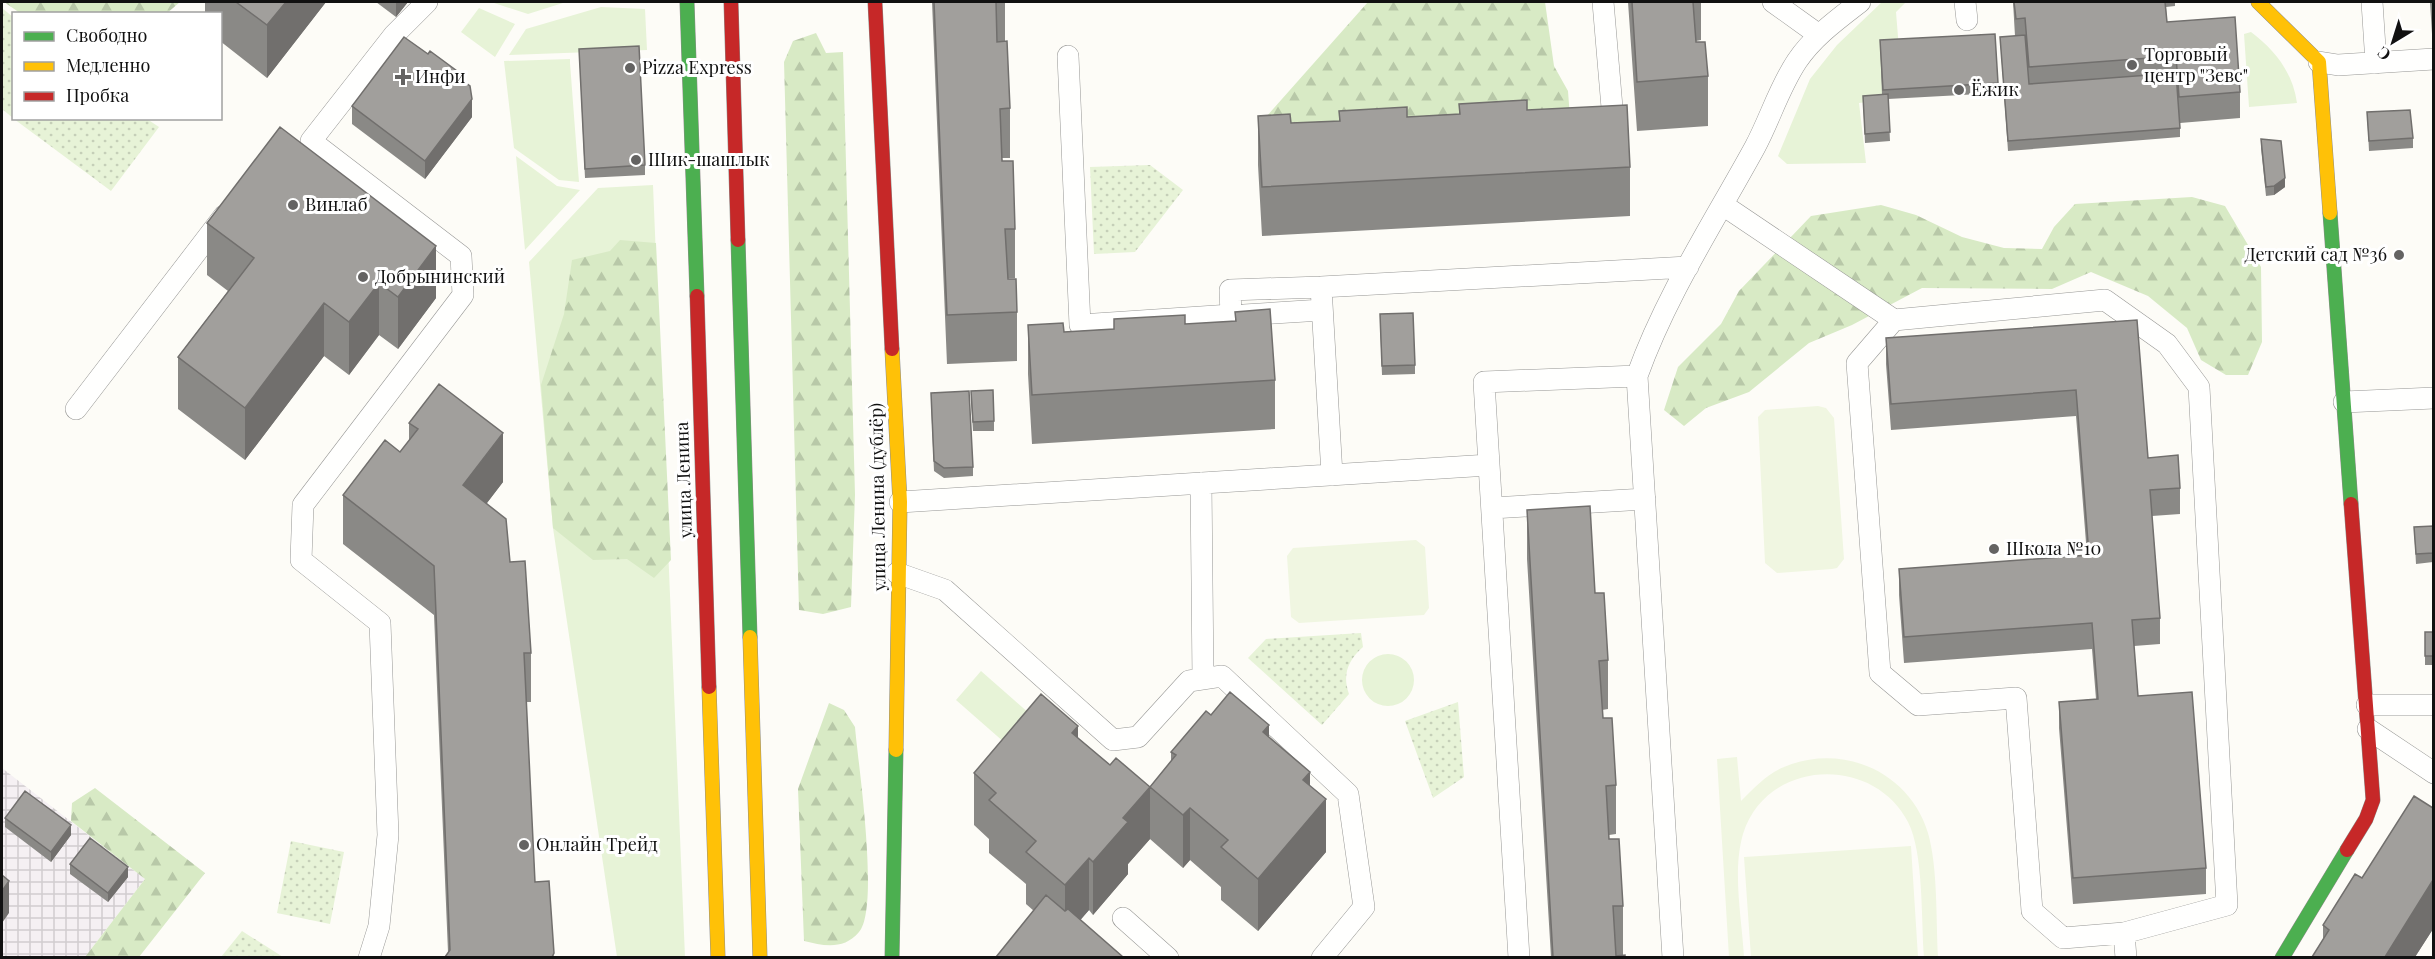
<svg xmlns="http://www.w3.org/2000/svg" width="2435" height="959" font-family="'Playfair Display',serif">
	<defs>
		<pattern id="industrial-grid" width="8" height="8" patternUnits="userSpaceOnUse" patternTransform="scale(1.5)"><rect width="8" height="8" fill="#f5f0f3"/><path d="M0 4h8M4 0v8" fill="none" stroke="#d1cdcf"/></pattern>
		<pattern id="forest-firs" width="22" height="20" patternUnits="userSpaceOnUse" patternTransform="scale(1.5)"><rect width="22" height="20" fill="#d8eac5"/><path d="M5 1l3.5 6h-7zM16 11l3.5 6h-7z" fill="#b8c8a8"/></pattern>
		<pattern id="park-dots" width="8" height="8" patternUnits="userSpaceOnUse" patternTransform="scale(1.5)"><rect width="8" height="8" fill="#e7f3d7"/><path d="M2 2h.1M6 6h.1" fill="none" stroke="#c5cfb8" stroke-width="1.8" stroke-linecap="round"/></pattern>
	</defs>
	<rect width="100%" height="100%" fill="#fdfcf7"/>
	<path fill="url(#industrial-grid)" d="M2,768l143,111 -60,78h-83z"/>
	<path fill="#e7f3d7" d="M491,2h75l-38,12z
		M1882,2h24l-10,10 3,37 -16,51 -24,3 7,60 -79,1 -9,-8 32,-77 27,-34z
		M601,7l44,2 2,41 -138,5 17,-26z
		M479,8l36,16 -20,33 -34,-25z
		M2251,32c24,18 42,41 46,71l-48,4 -5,-73z
		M570,59v4l9,119 -20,-2 -45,-32 -10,-87z
		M516,156l41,30 23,4 -55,60z
		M653,185l32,772h-68l-64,-429 -24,-266 69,-74z
		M1362 680a26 26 0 1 1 52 0a26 26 0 1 1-52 0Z
		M981,671l57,50 -25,29 -57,-50z"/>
	<path fill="url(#forest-firs)" d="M4,2h176l-14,12 -146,-1z
		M1368,2h177l9,64 14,25 2,27 -264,23 -39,-25z
		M816,33l10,20 17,-1 12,443 -4,112 -28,7 -24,-4 -15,-548 9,-21z
		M2192,197l33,9 36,61 1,75 -14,33h-22l-25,-15 -14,-32 -39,-32 -57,-24 -39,17 -130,-1 -70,37 -43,18 -60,49 -43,16 -22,18 -20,-16 14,-43 43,-43 18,-33 72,-75 70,-11 35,10 46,22 42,11 38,1 12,-22 21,-23z
		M620,240l36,3 15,317 -17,18 -27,-19 -34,1 -40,-32 -12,-143 23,-71 8,-54 38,-9z
		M829,703l15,7 11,17c3,36 25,181 4,205 -15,18 -35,14 -55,9l-6,-152z
		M95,788l110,85 -66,84h-54l60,-78 -74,-58 1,-18z"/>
	<path fill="url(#park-dots)" d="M2,8l11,9v101l-11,-9z
		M14,119h133l12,8 -48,64z
		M1150,165l33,25 -48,62 -41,2 -4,-87z
		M1361,633l2,14c-15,13 -21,28 -14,47l-27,31 -74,-67 18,-19z
		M1458,702l6,75 -31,21 -28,-77z
		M291,841l53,11 -14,72 -53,-11z
		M242,931l41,26h-62z"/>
	<path fill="#f0f6e1" d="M1818,406l8,2 8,10 10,141 -7,9 -5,1 -55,4 -12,-10 -7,-146 7,-7z
		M1416,540l9,7 4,61 -5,7 -125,8 -8,-6 -4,-61 6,-8z
		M1737,757l4,44c13,-13 26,-27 43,-34 58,-25 126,5 144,66 10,35 8,88 10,124h-14c-3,-36 0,-104 -16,-135 -35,-68 -142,-63 -165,12 -11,38 -1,85 1,123h-15l-12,-198z
		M1911,846l7,111h-167l-7,-100z"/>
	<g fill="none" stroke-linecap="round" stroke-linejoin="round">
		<g stroke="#979795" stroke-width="22">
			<path id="lane" d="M1603,2l11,129
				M1773,2l46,33
				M1965,2l2,18
				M2372,2l4,61
				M1068,56l12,269 151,-10 -1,-25 91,-3 11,188
				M2319,62l19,3 96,-6
				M1723,205l171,115
				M1321,287l367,-20
				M2105,300l62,44 32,43 28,518 -103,28 -61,5 -31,-27 -16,-213 -98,7 -38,-32 -23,-310 37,-43z
				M1244,315l78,-5
				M2344,402l90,-4
				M76,409l148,-193
				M1201,483l2,196
				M900,502l589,-37
				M1492,508l153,-9
				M897,573l48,17 168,150 25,-3 51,-56 33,-5 126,118 16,113 -42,51
				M2367,705h67
				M2368,729l66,44
				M1123,918l45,40
				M2124,933l2,25
				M369,958l10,-32 9,-91 -8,-212 -79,-63 2,-55 160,-210 -2,-39 -150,-115 83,-106 33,-33
				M1519,958l-35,-576 153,-6
				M1673,958l-36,-582c29,-81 77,-154 118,-229 15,-28 24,-59 42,-86 16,-24 41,-42 63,-59"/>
		</g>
		<g stroke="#8e8d8b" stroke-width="15">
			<path id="fast" d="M687,2l10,294
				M2330,213l21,291
				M738,240l12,397
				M892,958l4,-208
				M2282,958l65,-108"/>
		</g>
		<g stroke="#8e8d8b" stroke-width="15">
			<path id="slow" d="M2258,2l61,60 11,151
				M892,349l8,153 -4,248
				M750,637l10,321
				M709,687l9,271"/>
		</g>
		<g stroke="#8e8d8b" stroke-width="15">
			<path id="jam" d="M731,2l7,238
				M875,2l17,347
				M697,296l12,391
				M2347,850l19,-31 7,-19 -22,-296"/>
		</g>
		<use href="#lane" stroke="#fffffe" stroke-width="21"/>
		<use href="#fast" stroke="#4caf50" stroke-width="14"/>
		<use href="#slow" stroke="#ffc107" stroke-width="14"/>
		<use href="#jam" stroke="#c62828" stroke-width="14"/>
	</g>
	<path fill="#8a8986" d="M205,2h121l-59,76 -47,-37v-27h-15z
		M376,2h32l-12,15z
		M932,2h73v39l5,67v50h-8l13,71v49h-7l9,34v49l-70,3z
		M1628,2h73v38l-5,1 12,35v50l-71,5z
		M2013,2h162v4l-9,1 1,15 73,70v26l-60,5v14l-172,14 -8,-114 15,-1z
		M2430,2h3v32h-1z
		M1880,40l118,43v10l-110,6 2,42 -25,2 -2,-47 19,-1z
		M579,49l66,116v10l-60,3z
		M1459,104l68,6 103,57v49l-368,20 -4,-71v-49l33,7 48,-2v-10l68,6 52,-3z
		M352,106l120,11 -47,62 -73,-55z
		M2367,112l46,26v10l-44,3z
		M2261,139l24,48 -11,8 -8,1 -5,-48z
		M207,223l229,75 -38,51 -19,-14 -30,40 -25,-19 -79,104 -67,-51v-52l50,-66 -21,-16z
		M1235,312l40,68v49l-243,15 -4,-70v-49l36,7 171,-11z
		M2137,320l11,138 32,30v26l-28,2 8,102v26l-26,2 4,50 68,172v26l-133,10 -14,-176v-26l37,-3 -4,-50 -188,14 -5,-68v-26l188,-14 -11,-139 -185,14 -5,-66v-26z
		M1380,323l35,42v9l-33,1z
		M971,401l23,20v10h-21z
		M931,402l42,65v9l-29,2 -10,-7z
		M409,423l94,59 -16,21 23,59 21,91v49h-5l9,180 19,75 -106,-5 -14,-337 -91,-71v-49l57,-43 9,-11z
		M1527,510l68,83 13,67v49l-6,1 1,8 13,67v49l-7,1v4l14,67v49l2,2h-74l-24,-398z
		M2433,526v36l-17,2 -2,-37z
		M2425,632h8v33h-8z
		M1211,715l58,22 41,49 16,66 -68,79 -37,-31v-13l-31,-27 -7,8 -33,-29 -22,25v10l-35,41 -4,-5 -9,10 -46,-9 -8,-7v-20l-37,-31v-14l-15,-14v-52l104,-35 32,27 40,22 21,-26v-9z
		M5,818l66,17 -20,27 -46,-35z
		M70,864l58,13 -20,25 -38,-28z
		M2362,878l71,51 -18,28h-103l11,-17v-15z"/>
	<path fill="#716f6d" d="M286,2h40l-59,76v-53z
		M396,2h12l-12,15z
		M472,99v18l-47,62v-18z
		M2285,178v9l-11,8v-9z
		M436,246v52l-38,51v-52z
		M379,283v52l-30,40v-53z
		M324,303v53l-79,104v-52z
		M503,433v49l-40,52v-49z
		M1269,725v52l-6,-45z
		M1078,726v52l-6,-45z
		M1310,772v46l16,-19v53l-68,79v-52l45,-99z
		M1150,787v52l-22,25v10l-35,41v-53l30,-44z
		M1190,808v52l-7,8v-53z
		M71,825v10l-20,27v-10z
		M1089,858v52l-24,28v-53z
		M128,867v10l-20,25v-9z
		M2433,880v49l-18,28h-30z
		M9,881v32l-7,10v-32z"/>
	<path fill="#a19f9c" stroke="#716f6d" stroke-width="1.5" d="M236,2h50l-19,23z
		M934,2h62l1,40 10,-1 3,67 -10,1 2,52h11l2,68h-10l3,50h8l1,33 -70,3z
		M1632,2h61l3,40h9l3,34 -71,6z
		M2014,2h151l2,20 68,-5 5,75 -61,5 -3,-41 -147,11 -4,-49 -9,1z
		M1995,34l3,49 -115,7 -3,-50z
		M2025,35l4,49 147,-11 4,55 -172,13 -8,-104z
		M404,37l24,17 2,-3 27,20 -2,4 15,11 2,13 -47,62 -73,-55z
		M639,46l6,119 -60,4 -6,-120z
		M1888,94l2,38 -25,2 -2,-38z
		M1527,100v10l100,-5 3,62 -368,20 -4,-71 32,-2 1,9 49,-2 -1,-10 68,-4v10l53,-3 -1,-10z
		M2410,110l3,28 -44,3 -2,-29z
		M280,127l156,119 -38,51 -19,-14 -30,39 -25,-19 -79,105 -67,-51 76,-99 -47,-35z
		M2261,139l20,2 4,37 -11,8 -8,1z
		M1270,309l5,71 -243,15 -4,-70 35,-2 1,9 50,-3v-10l71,-4v9l51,-3 -1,-9z
		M1413,313l2,52 -33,1 -2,-52z
		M2137,320l11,138 30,-3 2,33 -30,2 10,128 -28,2 6,76 54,-4 14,176 -133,10 -14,-176 39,-3 -6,-76 -188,14 -5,-68 190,-14 -13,-165 -185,14 -5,-66z
		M439,384l64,49 -40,52 43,34 4,43 15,-1 6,92h-7l11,229 14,-1 5,72 -2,4h-107l5,-7 -16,-384 -91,-71 42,-55 15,12 18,-23 -9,-6z
		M993,390l1,31 -21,1 -2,-31z
		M969,391l4,76 -29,1 -10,-7 -3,-68z
		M1590,506l5,87h9l4,67 -9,1 4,57h9l4,67 -10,1 3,53h10l4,67h-10l3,50 9,-1v2h-72l-26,-447z
		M2433,526v27l-17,1 -2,-27z
		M2425,632h8v24h-8z
		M1230,692l39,33 -6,7 47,40 -7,8 23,19 -68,80 -37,-32 7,-7 -38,-32 -7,7 -33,-28 -27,31 5,4 -35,40 -4,-4 -24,27 -39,-33 10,-11 -47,-41 7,-7 -22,-20 67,-79 37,32 -6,7 38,32 6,-7 34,29 26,-32 -5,-3 35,-41 5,4z
		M25,791l46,34 -20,27 -46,-34z
		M2414,796l19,12v72l-48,77h-73l17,-27 -6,-5 32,-51 7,4z
		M90,838l38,29 -20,26 -38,-29z
		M2,875l7,6 -7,10z
		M1046,895l19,16 3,-2 55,48h-127z"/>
	<g fill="#646362" stroke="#fff" stroke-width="2">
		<circle cx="2132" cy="65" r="6"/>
		<circle cx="630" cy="68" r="6"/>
		<path d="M400 68h6v6h6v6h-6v6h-6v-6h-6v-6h6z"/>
		<circle cx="1959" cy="90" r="6"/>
		<circle cx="636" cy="160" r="6"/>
		<circle cx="293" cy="205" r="6"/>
		<circle cx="2399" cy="255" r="6"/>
		<circle cx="363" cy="277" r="6"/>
		<circle cx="1994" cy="549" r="6"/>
		<circle cx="524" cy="845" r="6"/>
	</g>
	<g text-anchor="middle" stroke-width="6" stroke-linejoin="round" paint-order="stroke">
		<g font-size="18" fill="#111" stroke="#fff" text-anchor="start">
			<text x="2144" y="61">Торговый<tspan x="2144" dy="21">центр "Зевс"</tspan></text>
			<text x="642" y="74">Pizza Express</text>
			<text x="415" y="83">Инфи</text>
			<text x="1971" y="96">Ёжик</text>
			<text x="648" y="166">Шик-шашлык</text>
			<text x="305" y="211">Винлаб</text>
			<text x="2387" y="261" text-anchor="end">Детский сад №36</text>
			<text x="375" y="283">Добрынинский</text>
			<text x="2006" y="555">Школа №10</text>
			<text x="536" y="851">Онлайн Трейд</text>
		</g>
		<g font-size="18" fill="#111" stroke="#fff">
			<text transform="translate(684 480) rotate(-92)" y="6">улица Ленина</text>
			<text transform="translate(878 497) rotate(-91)" y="6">улица Ленина (дублёр)</text>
		</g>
	</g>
	<rect width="2435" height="959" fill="none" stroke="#111111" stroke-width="6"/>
	<rect x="12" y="12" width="210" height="108" fill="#ffffff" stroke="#a0a0a0" stroke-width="1.5"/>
	<rect x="24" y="32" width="30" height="9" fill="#4caf50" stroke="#a0a0a0" stroke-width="1.5"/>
	<text x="66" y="42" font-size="18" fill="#111111">Свободно</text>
	<rect x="24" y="62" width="30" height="9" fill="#ffc107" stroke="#a0a0a0" stroke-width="1.5"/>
	<text x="66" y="72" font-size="18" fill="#111111">Медленно</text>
	<rect x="24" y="92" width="30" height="9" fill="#c62828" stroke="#a0a0a0" stroke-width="1.5"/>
	<text x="66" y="102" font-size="18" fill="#111111">Пробка</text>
	<g transform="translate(2393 42) rotate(218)" stroke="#ffffff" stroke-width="4.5" paint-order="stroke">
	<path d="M0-4.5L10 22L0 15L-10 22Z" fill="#111111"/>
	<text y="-9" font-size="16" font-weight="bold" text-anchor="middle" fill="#111111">С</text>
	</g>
</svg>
